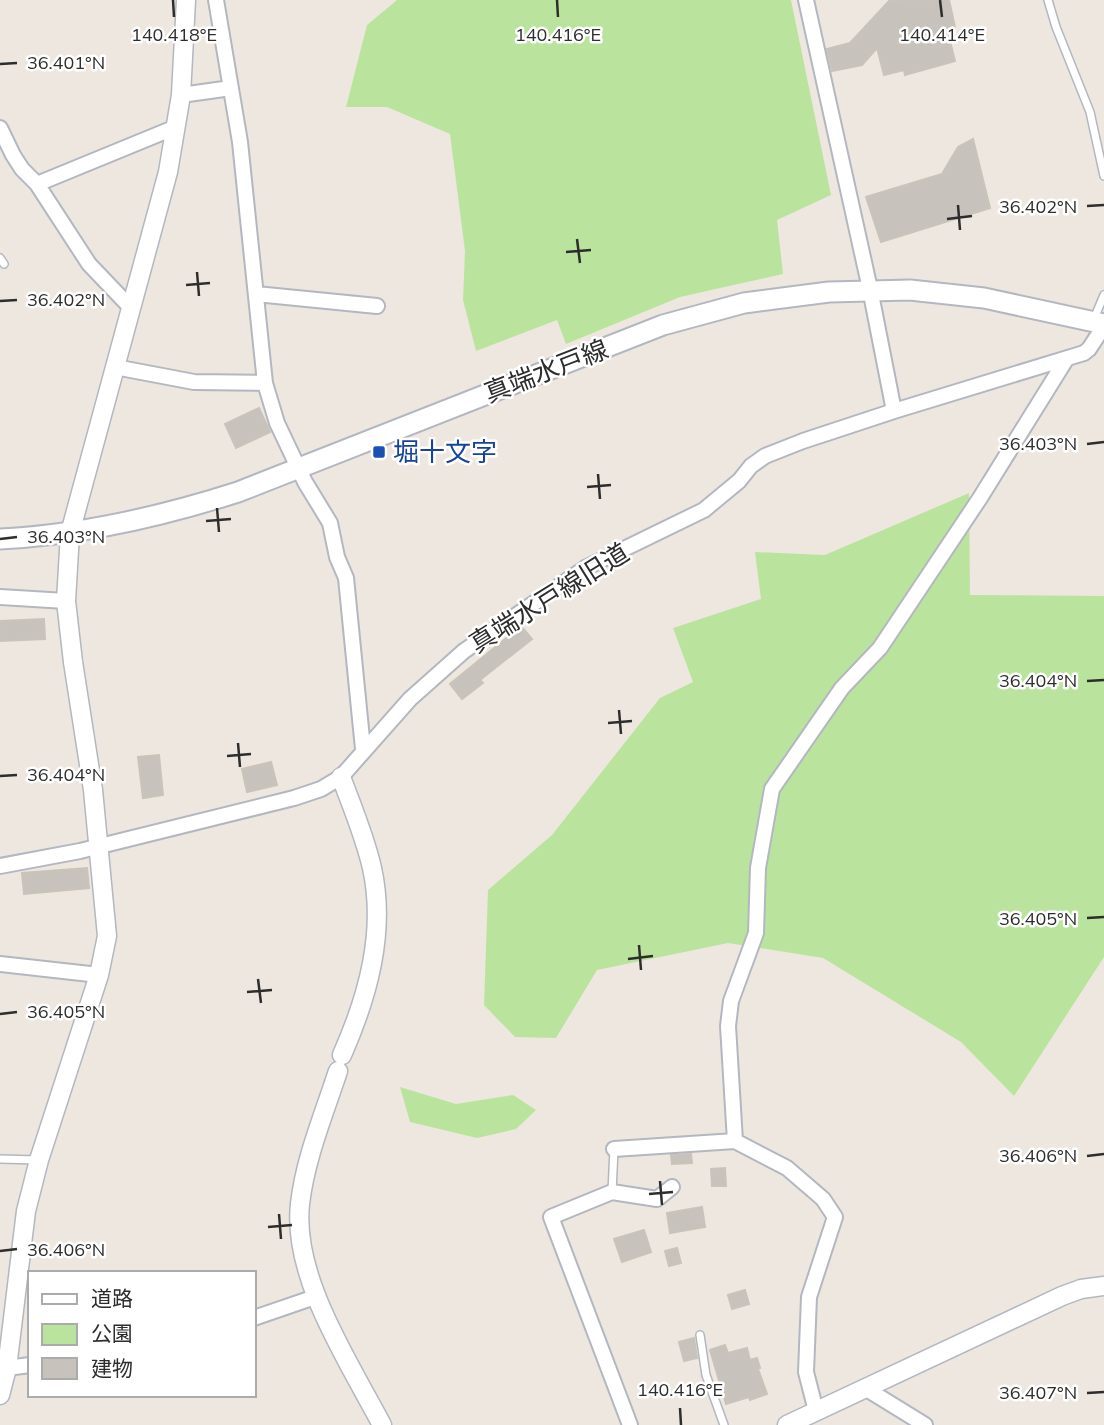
<svg xmlns="http://www.w3.org/2000/svg" width="1104" height="1425" font-family="Mulish,'Noto Sans JP',sans-serif">
	<rect width="100%" height="100%" fill="#eee7e0"/>
	<path fill="#bae49d" d="M397,0h394l40,195 -54,25 6,54 -103,23 -114,47 -9,-24 -81,31 -13,-51 2,-49 -15,-117 -63,-27h-41l21,-82z
		M969,493l1,102 134,1v361l-90,139 -53,-54 -138,-84 -95,-15 -131,27 -41,68 -41,-1 -31,-32 4,-115 64,-55 108,-137 33,-16 -20,-54 88,-29 -6,-47 70,3z
		M400,1087l56,17 57,-9 23,15 -20,19 -39,9 -67,-16z"/>
	<path fill="#c7c2bb" stroke="#cac3b9" stroke-width="2" d="M949,0l6,27 -8,2 8,32 -50,14 -1,-5 -20,5 -7,-27 -15,17 -30,6 -5,-22 23,-6 39,-42z
		M973,139l17,69 -109,34 -15,-45 76,-23 16,-27z
		M259,408l11,24 -34,16 -11,-24z
		M44,619l1,20 -45,2v-20z
		M521,626l11,13 -52,41 3,3 -21,16 -12,-15z
		M159,755l4,40 -20,3 -5,-41z
		M271,762l6,23 -30,7 -5,-23z
		M87,868l2,20 -65,6 -2,-21z
		M691,1154l1,9 -20,1 -1,-9z
		M725,1168l1,18h-14l-1,-17z
		M702,1207l3,20 -35,6 -3,-20z
		M644,1230l7,22 -29,10 -8,-23z
		M677,1248l4,15 -12,3 -4,-15z
		M745,1290l4,14 -17,5 -4,-14z
		M694,1338l3,20 -13,3 -5,-19z
		M725,1345l3,8 19,-5 3,12 7,-2 3,10 -2,1 9,25 -17,6 -1,-3 -23,7 -16,-54z"/>
	<g fill="none" stroke-linecap="round" stroke-linejoin="round">
		<g stroke="#b3b7c0" stroke-width="10">
			<path id="service" d="M1048,0l8,27 34,85 14,64
				M0,258l4,6
				M1093,321l11,-26
				M0,1159l38,1
				M612,1192l2,-43
				M700,1335l6,40 18,50"/>
		</g>
		<g stroke="#b3b7c0" stroke-width="18">
			<path id="minor" d="M216,0l24,142 25,241 12,40 28,59 25,41 7,34 9,21 17,171
				M806,0l64,289 24,122
				M181,95l50,-7
				M0,128l13,27 9,14 15,15 52,80 43,45
				M37,184l139,-57
				M256,294l121,12
				M115,367l79,15 71,1
				M0,597l66,4
				M0,866l80,-15 214,-53 27,-9 20,-12 69,-78 54,-48 123,-84 117,-57 35,-29 12,-15 14,-10 38,-15 91,-30 190,-58 5,-4 15,-23
				M0,964l99,11
				M735,1141l-7,-115 3,-25 25,-68 2,-65 14,-79 70,-101 38,-40 100,-150 87,-140
				M614,1149l121,-8 52,27 36,31 12,18 -26,80 -3,75 10,39
				M254,1318l61,-21
				M7,1368l23,-3
				M865,1388l60,37
				M630,1425l-79,-208 61,-25 45,7 15,-12"/>
		</g>
		<g stroke="#b3b7c0" stroke-width="21">
			<path id="tertiary" d="M341,777c11,29 24,60 31,91 14,64 -4,128 -30,187
				M338,1071c-14,43 -33,88 -38,133 -8,73 49,158 82,221
				M0,1395l7,-27 19,-157 13,-51 60,-185 8,-39 -14,-146 -20,-128 -7,-61 4,-68 98,-361 13,-77 5,-95
				M787,1425l275,-129 19,-7 23,-3"/>
		</g>
		<g stroke="#b3b7c0" stroke-width="23">
			<path id="secondary" d="M0,539c82,-4 160,-22 238,-47l425,-167 81,-22 85,-11 81,-2 74,8 120,26"/>
		</g>
		<use href="#service" stroke="#fff" stroke-width="7"/>
		<use href="#minor" stroke="#fff" stroke-width="14"/>
		<use href="#tertiary" stroke="#fff" stroke-width="18"/>
		<use href="#secondary" stroke="#fff" stroke-width="19"/>
	</g>
	<path fill="none" stroke="#2d2d2d" stroke-width="2.5" d="M173,0l1,17M557,0l1,17M940,0l2,17M0,64l17,-1M958,205l2,25M1087,206l17,-1M947,219l25,-3M577,239l3,24M566,252l25,-2M197,272l2,24M186,285l24,-2M0,301l17,-1M1087,444l17,-2M598,474l2,25M587,487l24,-2M217,508l2,24M206,521l25,-2M0,539l17,-2M1087,681l17,-1M619,710l2,24M608,723l24,-2M238,743l2,24M227,756l24,-2M0,776l17,-1M1087,918l17,-1M639,945l2,25M628,959l25,-3M258,979l3,24M247,992l25,-2M0,1014l17,-2M1087,1156l17,-2M660,1181l2,24M649,1194l24,-2M279,1214l2,25M268,1227l24,-2M0,1251l17,-2M1087,1393l17,-1M680,1408l1,17"/>
	<rect fill="#1a4fb4" stroke="#fff" stroke-width="2.5" x="372" y="445" width="14" height="14" rx="3.5"/>
	<g text-anchor="middle" stroke-width="5" stroke-linejoin="round" paint-order="stroke">
		<g font-size="26" fill="#2d2d2d" stroke="#fff">
			<text transform="translate(546 371) rotate(-21)" y="9">真端水戸線</text>
			<text transform="translate(549 598) rotate(-32)" y="9">真端水戸線旧道</text>
		</g>
		<g font-size="26" fill="#164399" stroke="#fff" text-anchor="start">
			<text x="393" y="461">堀十文字</text>
		</g>
	</g>
	<g font-size="18" text-anchor="middle" fill="#2d2d2d" stroke="#fff" stroke-width="5" stroke-linejoin="round" paint-order="stroke">
		<text x="174" y="41">140.418°E</text>
		<text x="558" y="41">140.416°E</text>
		<text x="942" y="41">140.414°E</text>
		<text x="66" y="69">36.401°N</text>
		<text x="1038" y="213">36.402°N</text>
		<text x="66" y="306">36.402°N</text>
		<text x="1038" y="450">36.403°N</text>
		<text x="66" y="543">36.403°N</text>
		<text x="1038" y="687">36.404°N</text>
		<text x="66" y="781">36.404°N</text>
		<text x="1038" y="925">36.405°N</text>
		<text x="66" y="1018">36.405°N</text>
		<text x="1038" y="1162">36.406°N</text>
		<text x="66" y="1256">36.406°N</text>
		<text x="680" y="1396">140.416°E</text>
		<text x="1038" y="1399">36.407°N</text>
	</g>
	<rect x="28" y="1271" width="228" height="126" fill="#ffffff" stroke="#ababab" stroke-width="2"/>
	<rect x="42" y="1294" width="35" height="10" fill="#ffffff" stroke="#ababab" stroke-width="2"/>
	<text x="91" y="1306" font-size="21" fill="#2d2d2d">道路</text>
	<rect x="42" y="1324" width="35" height="21" fill="#bae49d" stroke="#ababab" stroke-width="2"/>
	<text x="91" y="1341" font-size="21" fill="#2d2d2d">公園</text>
	<rect x="42" y="1358" width="35" height="21" fill="#c7c2bb" stroke="#ababab" stroke-width="2"/>
	<text x="91" y="1376" font-size="21" fill="#2d2d2d">建物</text>
</svg>
